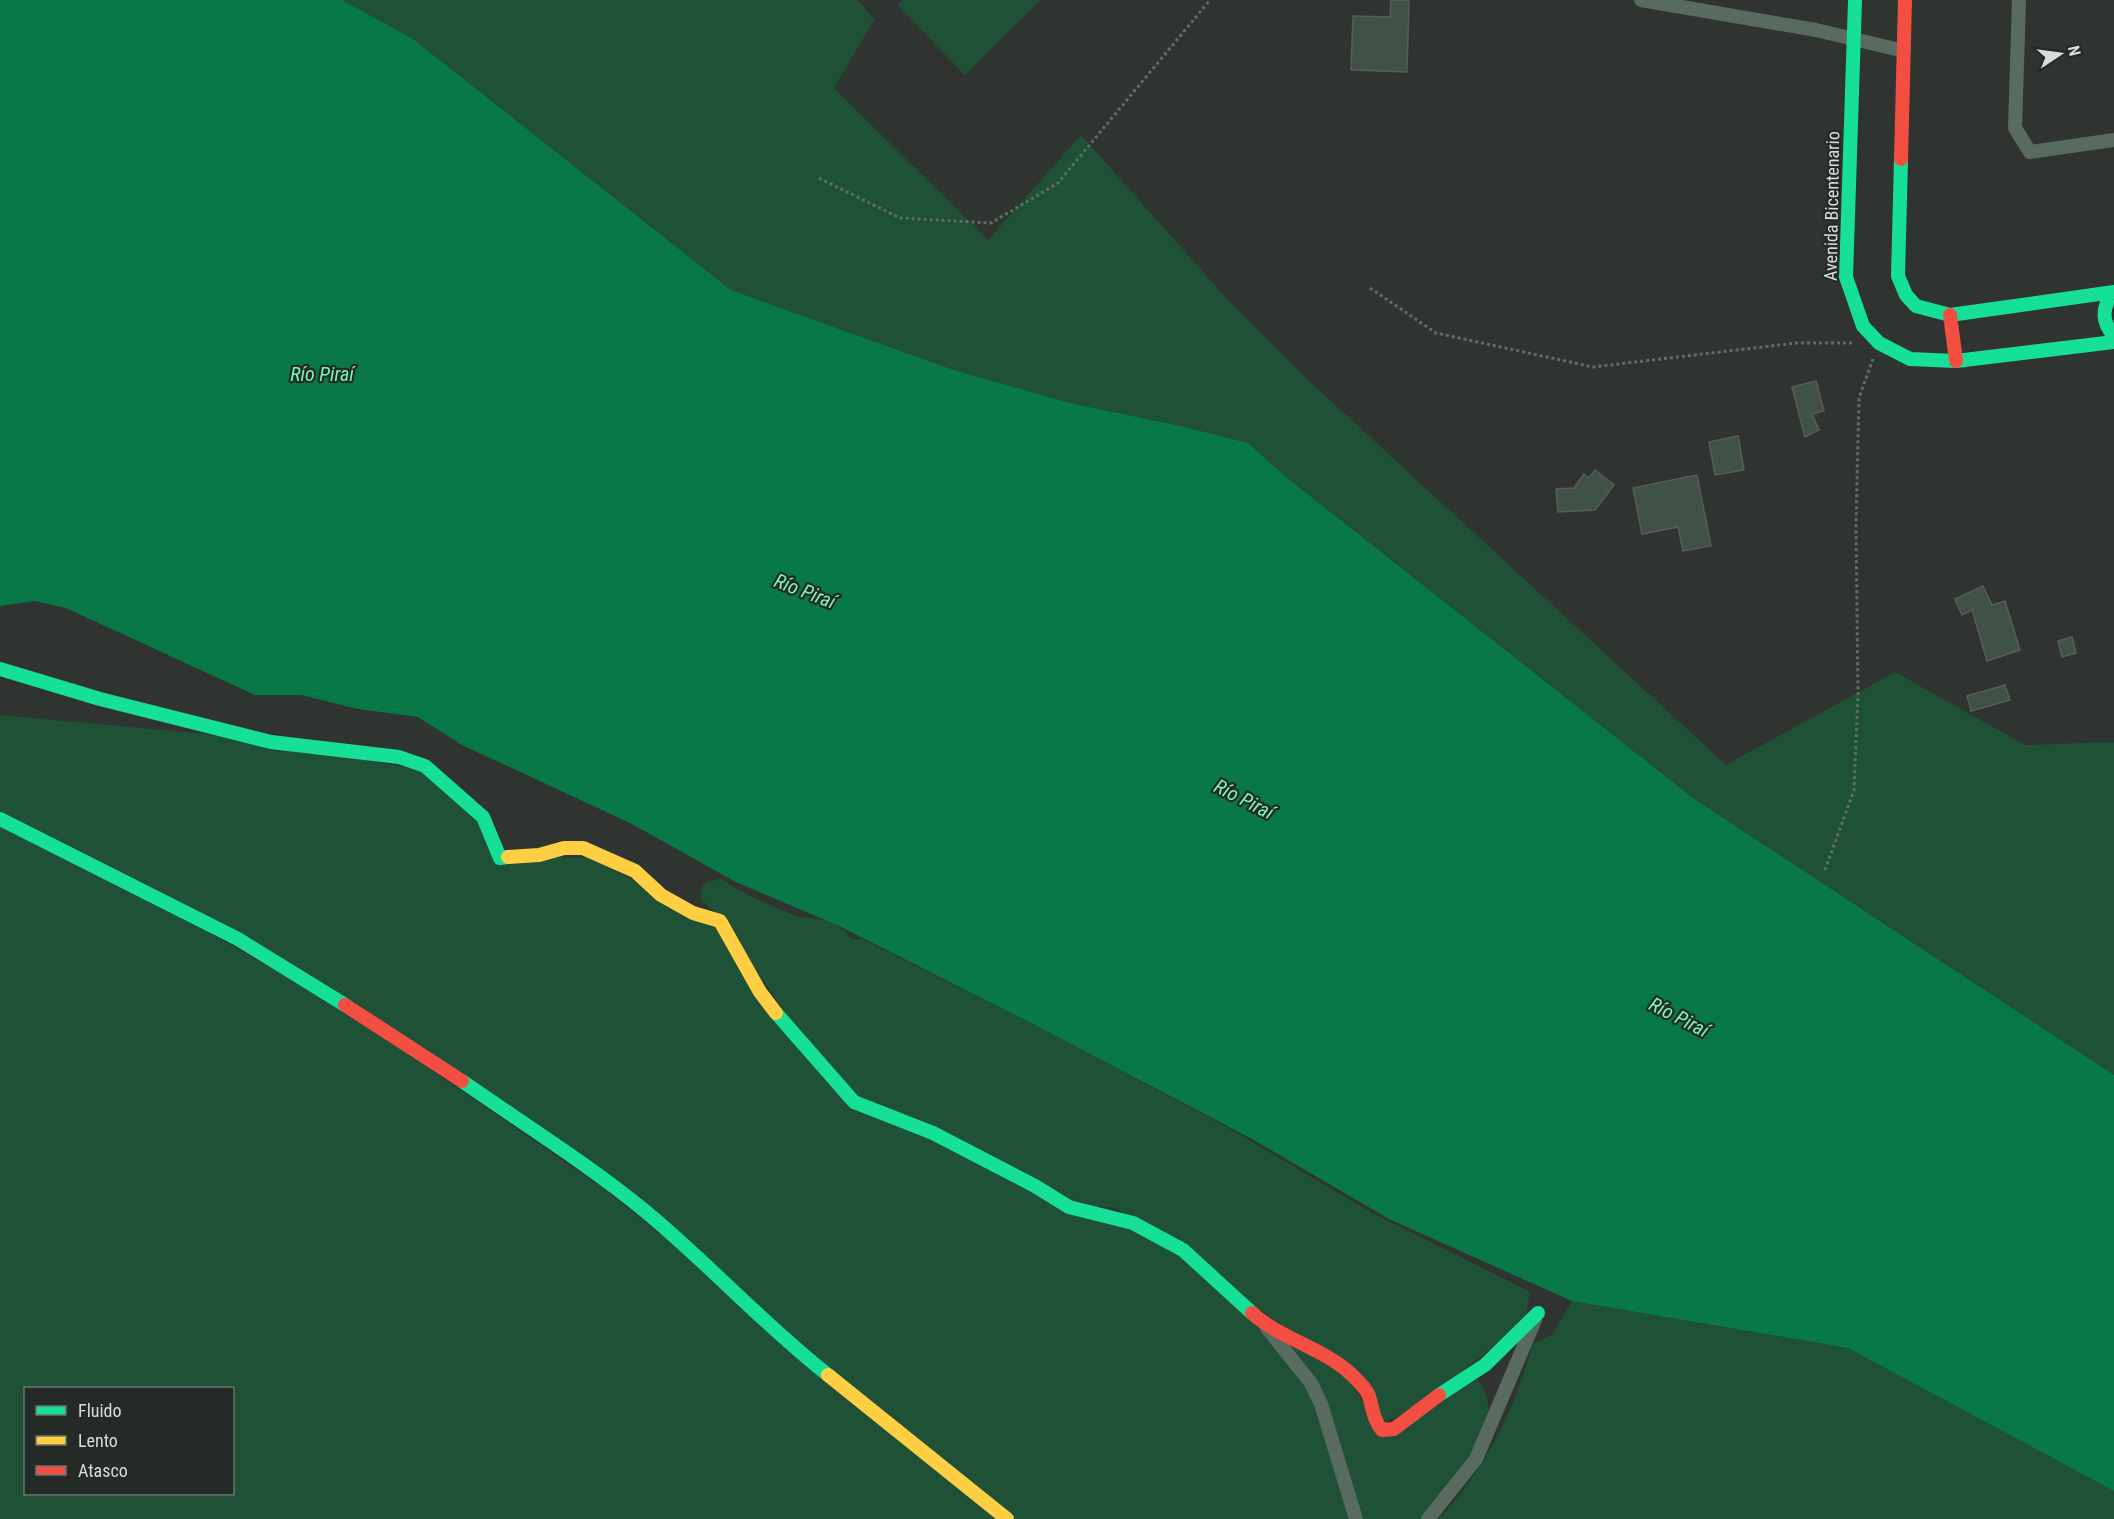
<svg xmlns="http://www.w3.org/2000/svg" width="2114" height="1519" font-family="'Roboto Condensed',sans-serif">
	<rect width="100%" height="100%" fill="#2f3431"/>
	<path fill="#1e5135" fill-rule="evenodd" d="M342,0h516l16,20 -40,68 154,152 93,-105 147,165 77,77 421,388 169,-93 130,73 89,-3v333l-421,-277 -407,-321 -38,-34 -63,-16 -115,-24 -119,-34 -220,-79 -318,-251z
		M902,0h139l-76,75 -68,-70z
		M0,715l229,21 194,34 55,50 15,39 98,-2 123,67 118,162 336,158 89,79 52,64 44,132h-338l-543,-436 -472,-270z
		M0,826l196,97 148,87 275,189 378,320h-997zM26,1388h206v106h-206z
		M722,879c11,10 64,35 79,38 13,1 22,1 35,8 7,3 11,10 17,15l9,-1 167,83 198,105 147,87 156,78 -5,29 -133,107 -57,-65 -219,-155 -28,-2 -230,-107 -63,-72 -77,-112 -18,-16 1,-11 7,-7z
		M1572,1301l276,47 266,143v28h-675c48,-53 74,-106 94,-175l19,-9z
		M1276,1333l74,43 24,51 103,-47c38,41 -29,107 -53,139h-64l-33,-110z"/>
	<path fill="#087849" d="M0,0h342l71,39 318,251 220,79 119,34 115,24 63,16 38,34 407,321 421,277v416l-266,-143 -276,-47 -183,-82 -137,-80 -223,-117 -190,-96 -103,-44 -106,-59 -168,-78 -44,-28 -60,-8 -56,-14h-47l-189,-87 -31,-7 -35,5z"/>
	<path fill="#405148" stroke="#595c5a" stroke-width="1.5" d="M1391,0h18l-2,72 -56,-2 2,-54 37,1z
		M1816,381l8,30 -12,3 7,16 -14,7 -13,-50z
		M1738,436l6,34 -29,5 -6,-33z
		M1595,470l19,15 -19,25 -37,2 -2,-23 18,-1 10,-14 5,4z
		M1697,475l14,71 -28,5 -5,-24 -36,7 -9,-46z
		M1983,586l9,19 13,-4 15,49 -33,11 -15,-51 -10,5 -7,-16z
		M2072,637l4,16 -14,4 -4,-16z
		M2005,685l5,15 -39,11 -4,-15z"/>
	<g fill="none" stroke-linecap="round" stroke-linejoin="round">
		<path stroke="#616d66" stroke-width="3" stroke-dasharray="3 3" stroke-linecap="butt" d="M819,178l81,40 91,5 67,-40 152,-183
			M1370,288l66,45 157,34 203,-24h57
			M1825,870l29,-80 4,-95 -2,-171 3,-126 14,-39"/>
		<path stroke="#596b61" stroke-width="14" d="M1641,0l175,30 88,21
			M2019,0l-4,128 15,24 84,-12
			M1267,1328l44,55 10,21 35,115
			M1428,1519l48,-60 59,-139"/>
		<path stroke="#16e098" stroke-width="14" d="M1855,0l-9,277 17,49 16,17 31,16 46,2 158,-19
			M1901,159l-3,117 8,19 10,11 34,9 164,-23
			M2113,292c-11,16 -12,29 1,44
			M0,669l100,30 171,43 128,15 26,9 58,51 17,41 8,-1
			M0,819l238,120 107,66
			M776,1013l78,89 79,31 102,53 34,21 64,16 50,27 69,63
			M462,1081c60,42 127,84 183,130 63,52 118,113 183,164
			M1439,1395l46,-30 53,-52"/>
		<path stroke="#ffcf43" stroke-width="14" d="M508,857l31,-2 25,-7h19l52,23 26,24 32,18 27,8 40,71 16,21
			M828,1375l179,144"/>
		<path stroke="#f24e42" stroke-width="14" d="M1901,159l4,-159
			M1950,315l6,46
			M345,1005l117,76
			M1252,1313c29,26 71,35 99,61 6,6 15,14 18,22 4,13 4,23 13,34l12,-1 45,-34"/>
	</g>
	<g text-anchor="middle" stroke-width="4.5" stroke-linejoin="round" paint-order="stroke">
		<g font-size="18" fill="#d9ddda" stroke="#242b26">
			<text transform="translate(1832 206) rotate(-89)" y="6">Avenida Bicentenario</text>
		</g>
		<g font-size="20" font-style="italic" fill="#77f9b0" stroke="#242b26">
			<text x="322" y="381">Río Piraí</text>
			<text transform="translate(805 591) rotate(21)" y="7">Río Piraí</text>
			<text transform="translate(1244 799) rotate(27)" y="7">Río Piraí</text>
			<text transform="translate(1679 1017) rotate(27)" y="7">Río Piraí</text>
		</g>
	</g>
	<rect x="24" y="1387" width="210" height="108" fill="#242b26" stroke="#6c726e" stroke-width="1.5"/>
	<rect x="36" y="1406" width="30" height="9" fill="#16e098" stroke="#6c726e" stroke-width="1.5"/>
	<text x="78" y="1417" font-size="18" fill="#d9ddda">Fluido</text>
	<rect x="36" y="1436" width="30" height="9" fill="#ffcf43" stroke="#6c726e" stroke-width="1.5"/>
	<text x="78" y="1447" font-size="18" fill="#d9ddda">Lento</text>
	<rect x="36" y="1466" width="30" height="9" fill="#f24e42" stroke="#6c726e" stroke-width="1.5"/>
	<text x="78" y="1477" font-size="18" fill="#d9ddda">Atasco</text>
	<g transform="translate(2060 54) rotate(77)" stroke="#242b26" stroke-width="4.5" paint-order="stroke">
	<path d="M0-4.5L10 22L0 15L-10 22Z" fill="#d9ddda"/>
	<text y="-9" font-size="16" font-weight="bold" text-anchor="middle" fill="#d9ddda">N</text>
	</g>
</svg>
